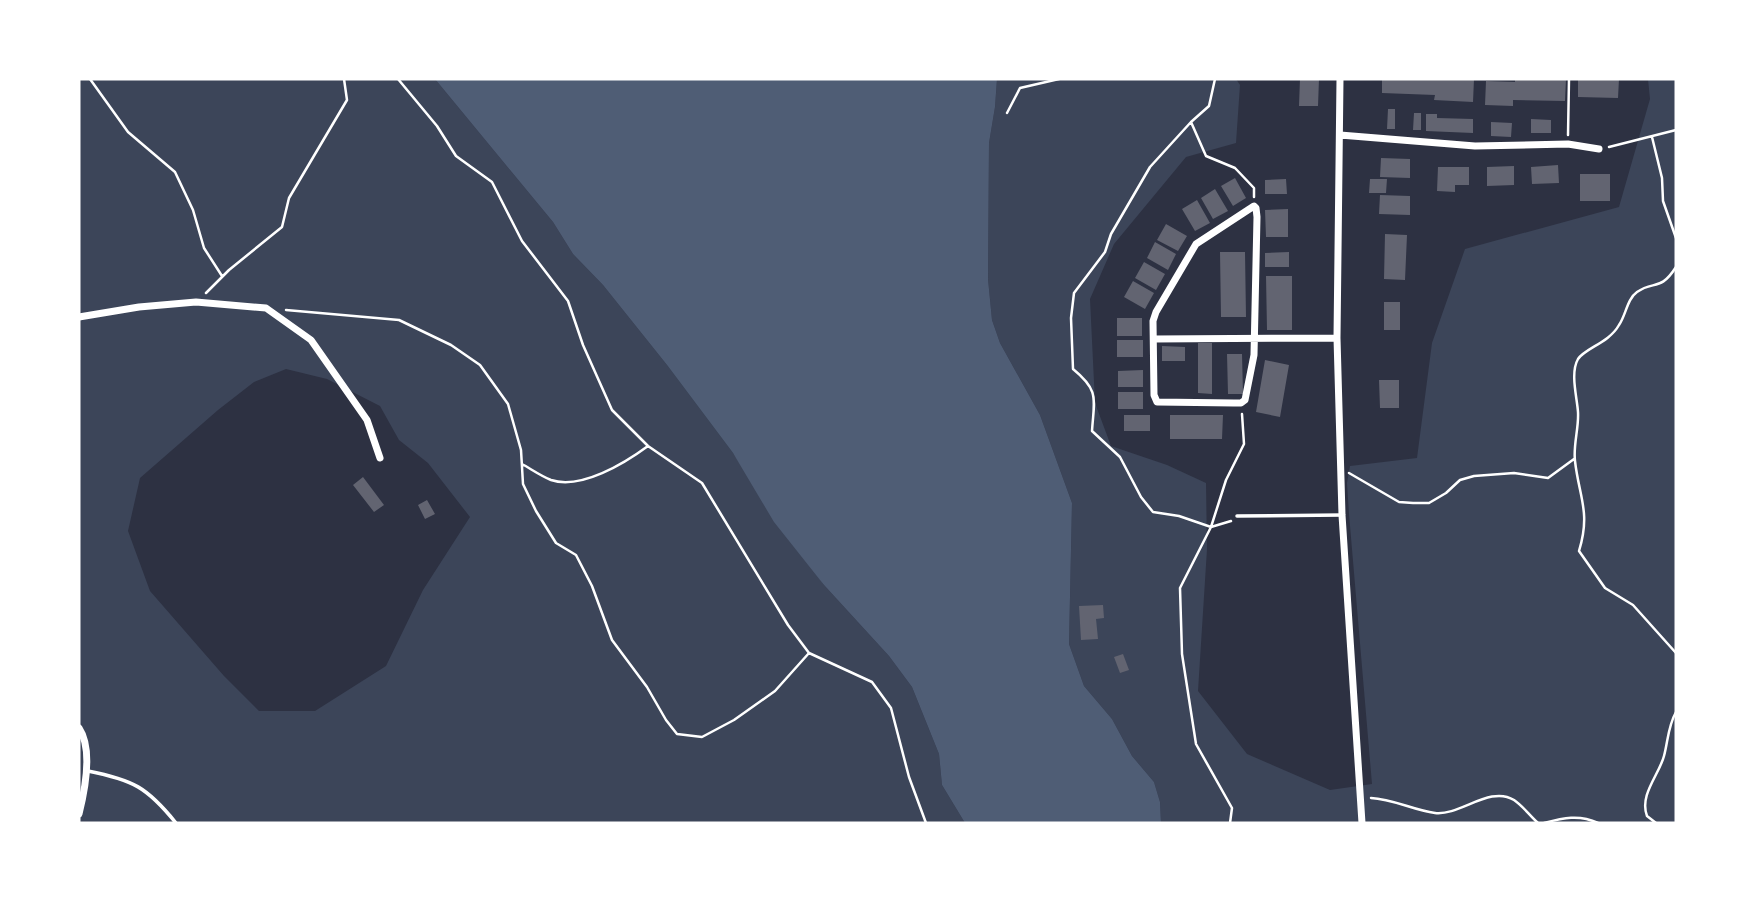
<svg xmlns="http://www.w3.org/2000/svg" width="1755" height="902" font-family="'Roboto Condensed',sans-serif">
	<rect width="100%" height="100%" fill="#2d3142"/>
	<path fill="#3c4559" fill-rule="evenodd" d="M79,79h356l118,143 20,32 30,31 64,80 66,88 91,132 65,71 23,31 27,67 3,31 23,38h-886zM286,369l41,10 53,27 19,34 29,23 42,54 -47,73 -37,76 -71,45h-56l-35,-35 -74,-85 -22,-60 12,-53 78,-68 36,-28z
		M997,79h239l4,6 -4,58 -50,14 -72,87 -24,55 5,104 16,43 56,19 39,18 1,66 -9,142 49,63 83,36 42,-6 -23,-270 -2,-31 3,-17 67,-8 15,-115 33,-94 154,-42 31,-108 -2,-20h28v744h-515l-1,-21 -6,-20 -22,-26 -20,-37 -28,-33 -15,-42 3,-141 -32,-88 -40,-72 -8,-23 -4,-41 1,-136 6,-36z"/>
	<path fill="#4f5d75" d="M435,79h562l-2,28 -6,36 -1,136 4,41 8,23 40,72 32,88 -3,141 15,42 28,33 20,37 22,26 6,20 1,21h-196l-23,-38 -3,-31 -27,-67 -23,-31 -65,-71 -50,-63 -41,-69 -66,-88 -64,-80 -30,-31 -20,-32z"/>
	<path fill="#626471" d="M1300,79h19l-1,27h-19z
		M1382,79h92l-1,23 -39,-2 1,-5 -53,-2z
		M1515,79h51l-1,22 -52,-1v6l-28,-1 1,-24 29,1z
		M1578,79h41l-1,19 -40,-1z
		M1388,109h7v20h-8z
		M1414,113h7v17h-8z
		M1426,114h11v4l36,1v14l-47,-2z
		M1531,119l20,1v13h-20z
		M1491,122l21,1 -1,14 -20,-1z
		M1381,158l29,1v19l-30,-1z
		M1558,165l1,18 -27,1 -1,-17z
		M1514,166v19l-27,1v-19z
		M1438,167h31v18h-14v7l-18,-1z
		M1580,174h30v27h-30z
		M1235,178l11,20 -13,8 -12,-20z
		M1286,179l1,15h-22v-14z
		M1370,179h17l-1,14h-17z
		M1215,189l13,22 -15,8 -12,-21z
		M1380,195l30,1v19l-31,-1z
		M1197,200l13,23 -15,8 -13,-22z
		M1288,209v28h-22l-1,-27z
		M1166,224l21,12 -9,15 -21,-11z
		M1385,234l22,1 -2,45 -21,-1z
		M1155,242l21,12 -8,16 -21,-12z
		M1220,252h25l1,65h-25z
		M1289,252v15h-24v-14z
		M1144,262l21,12 -9,16 -21,-12z
		M1266,276h26v54h-25z
		M1133,281l21,12 -9,16 -21,-12z
		M1384,302h16v28h-16z
		M1117,318h25v18h-25z
		M1117,340h26v17h-26z
		M1198,343h14v51l-14,-1z
		M1162,346l23,1v14h-23z
		M1227,354h15l1,40h-15z
		M1265,360l24,5 -9,52 -24,-5z
		M1143,370v17h-25v-16z
		M1379,380h20v28h-19z
		M1118,392h25v17h-25z
		M1124,415h26v16h-26z
		M1170,415h53l-1,24h-52z
		M363,477l21,28 -10,7 -21,-27z
		M427,500l8,14 -10,5 -7,-14z
		M1103,605l1,13 -8,1 2,20 -17,1 -2,-34z
		M1123,654l6,16 -9,3 -6,-16z"/>
	<g fill="none" stroke-linecap="round" stroke-linejoin="round">
		<path stroke="#fff" stroke-width="2.5" d="M90,79l38,53 47,40 18,38 11,38 18,28
			M398,79l39,47 19,30 36,26 30,59 46,60 15,44 29,65 36,36 54,37 86,142 21,28 63,29 19,26 18,69 17,46
			M1215,79l-6,27 -18,16 15,34 29,12 19,20v9
			M1007,113l13,-25 39,-9
			M1191,122l-41,45 -39,67 -6,18 -31,41 -3,25 2,51c27,22 21,30 19,62l28,26 21,40 12,15 26,4 32,11
			M1568,135l1,-56
			M1652,137l10,41 1,23 13,37
			M1609,147l67,-17
			M1676,267c-16,25 -22,13 -39,25 -10,7 -11,23 -18,33 -10,18 -34,23 -41,34 -8,14 -1,38 0,53 1,16 -5,33 -3,49 4,36 16,51 4,90l26,37 28,17 43,48
			M206,293l23,-23 53,-43 7,-29 58,-98 -3,-21
			M286,310l113,10 52,25 29,20 28,39 13,46 2,34 13,27 20,32 20,12 16,31 20,54 35,47 19,33 11,14 25,3 32,-17 41,-29 34,-38
			M522,464c9,5 19,12 29,16 30,10 74,-17 97,-34
			M1349,473l50,29 14,1h16l17,-10 14,-13 14,-4 40,-3 34,5 26,-19
			M1211,527l20,-6
			M1371,798c22,1 42,12 64,15 25,3 55,-28 79,-13 9,6 16,16 24,23
			M1230,823l2,-15 -36,-64 -14,-90 -2,-66 31,-61 15,-47 18,-36 -2,-30
			M1544,823c19,-5 35,-9 54,0
			M1656,823l-9,-7c-8,-21 12,-41 17,-60 4,-15 4,-30 12,-44"/>
		<path stroke="#fff" stroke-width="3.5" d="M1237,516l105,-1
			M88,771c45,9 59,16 88,52"/>
		<path stroke="#fff" stroke-width="7" d="M1340,79l-3,259 5,177 20,308
			M1340,135l135,11 93,-2 31,5
			M1254,206l2,2 1,9 -3,138 -9,45 -4,3h-7l-77,-1 -3,-7 -1,-74 3,-9 40,-68z
			M79,317l60,-10 57,-5 70,6 45,32 56,80 13,38
			M1154,339l183,-1
			M79,728c14,21 6,62 0,86"/>
	</g>
	<rect width="1755" height="902" fill="none" stroke="#ffffff" stroke-width="161"/>
</svg>
